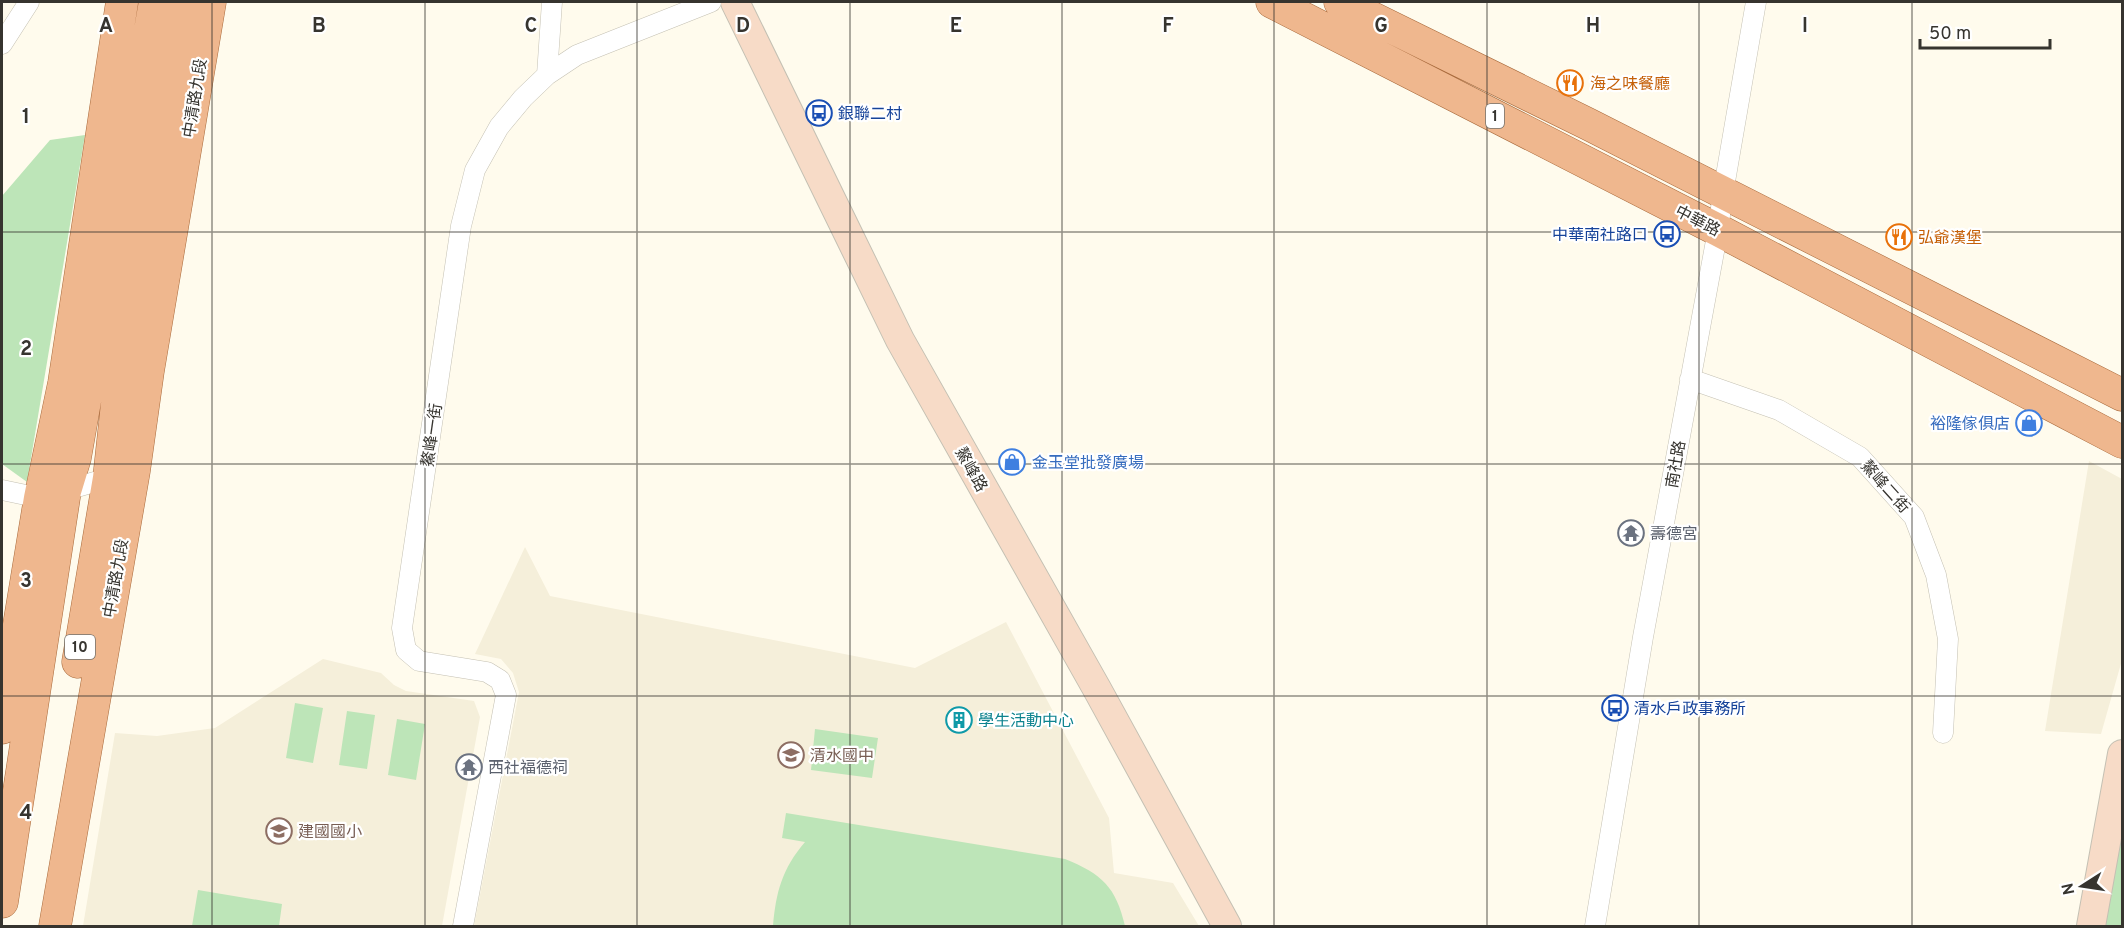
<svg xmlns="http://www.w3.org/2000/svg" width="2124" height="928" font-family="Overpass,'Noto Sans TC',sans-serif">
	<rect width="100%" height="100%" fill="#fffbed"/>
	<path fill="#f5efda" d="M2089,461l33,18v181l-21,74 -56,-3z
		M525,547l25,49 365,72 91,-46 103,196 5,55 59,10 26,43h-725l45,-234 -6,-19 -12,-14 -26,-5z
		M323,659l58,14 13,12 12,6 68,10 6,16 -38,209h-359l32,-193 42,3 58,-8z"/>
	<path fill="#bde5b8" d="M85,135l-58,347 -25,-18v-268l48,-56z
		M295,703l28,5 -10,55 -27,-5z
		M347,711l28,4 -8,54 -28,-4z
		M397,719l28,5 -9,56 -28,-5z
		M815,729l63,9 -6,40 -61,-8z
		M2122,803v123h-17z
		M786,813l279,46c37,15 51,28 60,67h-352c3,-34 9,-57 32,-84l-23,-4z
		M198,890l84,14 -3,22h-87z"/>
	<g fill="none" stroke-linecap="round" stroke-linejoin="round">
		<g stroke="#c4c0b3" stroke-width="21">
			<path id="street" d="M2,44l27,-42
				M547,75l5,-73
				M1690,379l89,31 81,47 54,60 22,58 12,64 -5,94
				M2,490l38,8 78,-23
				M463,926l43,-231 -6,-15 -13,-8 -68,-11 -13,-11 -4,-22 59,-402 14,-56 24,-43 24,-29 24,-23 30,-20 134,-53
				M1595,926l48,-289 75,-407 5,-37 33,-191"/>
		</g>
		<g stroke="#c4c0b3" stroke-width="30">
			<path id="secondary" d="M735,2l165,338 197,349 130,237
				M2091,926l31,-172"/>
		</g>
		<g stroke="#a86a3c" stroke-width="33">
			<path id="primary" d="M1272,2l446,228 404,212
				M1340,2l248,122 534,271
				M78,662l31,-184 12,-111 58,-365
				M2,728l38,-230 24,-115 58,-381
				M2,902l63,-411 10,-33 80,-456
				M55,926l79,-455 14,-100 62,-369"/>
		</g>
		<use href="#street" stroke="#fff" stroke-width="20"/>
		<use href="#secondary" stroke="#f7dbc7" stroke-width="28"/>
		<use href="#primary" stroke="#efb78e" stroke-width="32"/>
	</g>
	<path fill="none" stroke="#36342f" stroke-width="1.5" stroke-opacity="0.55" d="M212,2v924M425,2v924M637,2v924M850,2v924M1062,2v924M1274,2v924M1487,2v924M1699,2v924M1912,2v924M2,232h2120M2,464h2120M2,696h2120"/>
	<defs>
		<g id="restaurant-ring" transform="scale(1.35)"><circle r="9.5" fill="#fff" stroke="#e8710a" stroke-width="1.5"/><path d="M-5-6h1v4h1v-4h1v4h1v-4h1v5L-1.5 .5V6h-2V.5L-5-1ZM5-6V6H3V1.5H1.5Q1.5-4 5-6Z" fill="#e8710a"/></g>
		<g id="bus-ring" transform="scale(1.35)"><circle r="9.5" fill="#fff" stroke="#1a4fb4" stroke-width="1.5"/><path d="M-5-6H5V4H4V6H2V4H-2V6H-4V4H-5ZM-3.5-4V0h7V-4ZM-3.5 1.2v1.5H-2V1.2ZM2 1.2v1.5H3.5V1.2Z" fill="#1a4fb4"/></g>
		<g id="shop-ring" transform="scale(1.35)"><circle r="9.5" fill="#fff" stroke="#3f7fe0" stroke-width="1.5"/><path d="M-5-2.5h2.3a2.7 3.5 0 0 1 5.4 0H5L5.5 6h-11ZM-1.5-2.5h3a1.5 2.3 0 0 0-3 0Z" fill="#3f7fe0"/></g>
		<g id="temple-ring" transform="scale(1.35)"><circle r="9.5" fill="#fff" stroke="#6b7280" stroke-width="1.5"/><path d="M0-6L5-2H3V0L6.5 2.5H4V6H1.5V3h-3V6H-4V2.5H-6.5L-3 0V-2H-5Z" fill="#6b7280"/></g>
		<g id="building-ring" transform="scale(1.35)"><circle r="9.5" fill="#fff" stroke="#0f9aa8" stroke-width="1.5"/><path d="M-4-6H4V6H1V3H-1V6H-4ZM-2.5-4.3h1.7v1.8h-1.7ZM.8-4.3h1.7v1.8H.8ZM-2.5-1h1.7V.8h-1.7ZM.8-1h1.7V.8H.8Z" fill="#0f9aa8"/></g>
		<g id="school-ring" transform="scale(1.35)"><circle r="9.5" fill="#fff" stroke="#8d6e63" stroke-width="1.5"/><path d="M0-5L7-2L0 1L-7-2ZM-4 1L0 2.5L4 1V4Q0 6-4 4Z" fill="#8d6e63"/></g>
	</defs>
	<g fill-rule="evenodd">
		<use href="#restaurant-ring" x="1570" y="83"/>
		<use href="#bus-ring" x="819" y="113"/>
		<use href="#bus-ring" x="1667" y="234"/>
		<use href="#restaurant-ring" x="1899" y="237"/>
		<use href="#shop-ring" x="2029" y="423"/>
		<use href="#shop-ring" x="1012" y="462"/>
		<use href="#temple-ring" x="1631" y="533"/>
		<use href="#bus-ring" x="1615" y="708"/>
		<use href="#building-ring" x="959" y="720"/>
		<use href="#school-ring" x="791" y="755"/>
		<use href="#temple-ring" x="469" y="767"/>
		<use href="#school-ring" x="279" y="831"/>
	</g>
	<g text-anchor="middle" stroke-width="4.5" stroke-linejoin="round" paint-order="stroke">
		<g fill="#fff" stroke="#72716d" stroke-width="1.5">
			<rect x="1486" y="104" width="18" height="24" rx="4.5"/>
			<rect x="65" y="635" width="30" height="24" rx="4.5"/>
		</g>
		<g font-size="15" font-weight="bold" fill="#36342f">
			<text x="1495" y="121">1</text>
			<text x="80" y="652">10</text>
		</g>
		<g font-size="16" fill="#c56008" stroke="#fff" text-anchor="start">
			<text x="1590" y="89">海之味餐廳</text>
			<text x="1918" y="243">弘爺漢堡</text>
		</g>
		<g font-size="16" fill="#36342f" stroke="#fff">
			<text transform="translate(194 98) rotate(-81)" y="6">中清路九段</text>
			<text transform="translate(1698 220) rotate(27)" y="6">中華路</text>
			<text transform="translate(431 435) rotate(-82)" y="6">鰲峰一街</text>
			<text transform="translate(1675 464) rotate(-80)" y="6">南社路</text>
			<text transform="translate(972 469) rotate(61)" y="6">鰲峰路</text>
			<text transform="translate(1886 486) rotate(48)" y="6">鰲峰二街</text>
			<text transform="translate(115 578) rotate(-80)" y="6">中清路九段</text>
		</g>
		<g font-size="16" fill="#164399" stroke="#fff" text-anchor="start">
			<text x="838" y="119">銀聯二村</text>
			<text x="1648" y="240" text-anchor="end">中華南社路口</text>
			<text x="1634" y="714">清水戶政事務所</text>
		</g>
		<g font-size="16" fill="#366cbe" stroke="#fff" text-anchor="end">
			<text x="2010" y="429">裕隆傢俱店</text>
			<text x="1032" y="468" text-anchor="start">金玉堂批發廣場</text>
		</g>
		<g font-size="16" fill="#5b616d" stroke="#fff" text-anchor="start">
			<text x="1650" y="539">壽德宮</text>
			<text x="488" y="773">西社福德祠</text>
		</g>
		<g font-size="16" fill="#0d838f" stroke="#fff" text-anchor="start">
			<text x="978" y="726">學生活動中心</text>
		</g>
		<g font-size="16" fill="#785e54" stroke="#fff" text-anchor="start">
			<text x="810" y="761">清水國中</text>
			<text x="298" y="837">建國國小</text>
		</g>
	</g>
	<g font-size="20" text-anchor="middle" font-weight="bold" fill="#36342f" stroke="#fff" stroke-width="4.5" stroke-linejoin="round" paint-order="stroke">
		<text x="106" y="32">A</text>
		<text x="319" y="32">B</text>
		<text x="531" y="32">C</text>
		<text x="743" y="32">D</text>
		<text x="956" y="32">E</text>
		<text x="1168" y="32">F</text>
		<text x="1381" y="32">G</text>
		<text x="1593" y="32">H</text>
		<text x="1805" y="32">I</text>
		<text x="26" y="123">1</text>
		<text x="26" y="355">2</text>
		<text x="26" y="587">3</text>
		<text x="26" y="819">4</text>
	</g>
	<rect width="2124" height="928" fill="none" stroke="#36342f" stroke-width="6"/>
	<g transform="translate(2082 886) rotate(258)" stroke="#ffffff" stroke-width="4.5" paint-order="stroke">
	<path d="M0-4.5L10 22L0 15L-10 22Z" fill="#36342f"/>
	<text y="-9" font-size="16" font-weight="bold" text-anchor="middle" fill="#36342f">N</text>
	</g>
	<path d="M1920 39v9h130v-9" fill="none" stroke="#36342f" stroke-width="3"/>
	<text x="1929" y="39" font-size="18" fill="#36342f" stroke="#ffffff" stroke-width="4.5" paint-order="stroke">50 m</text>
</svg>
